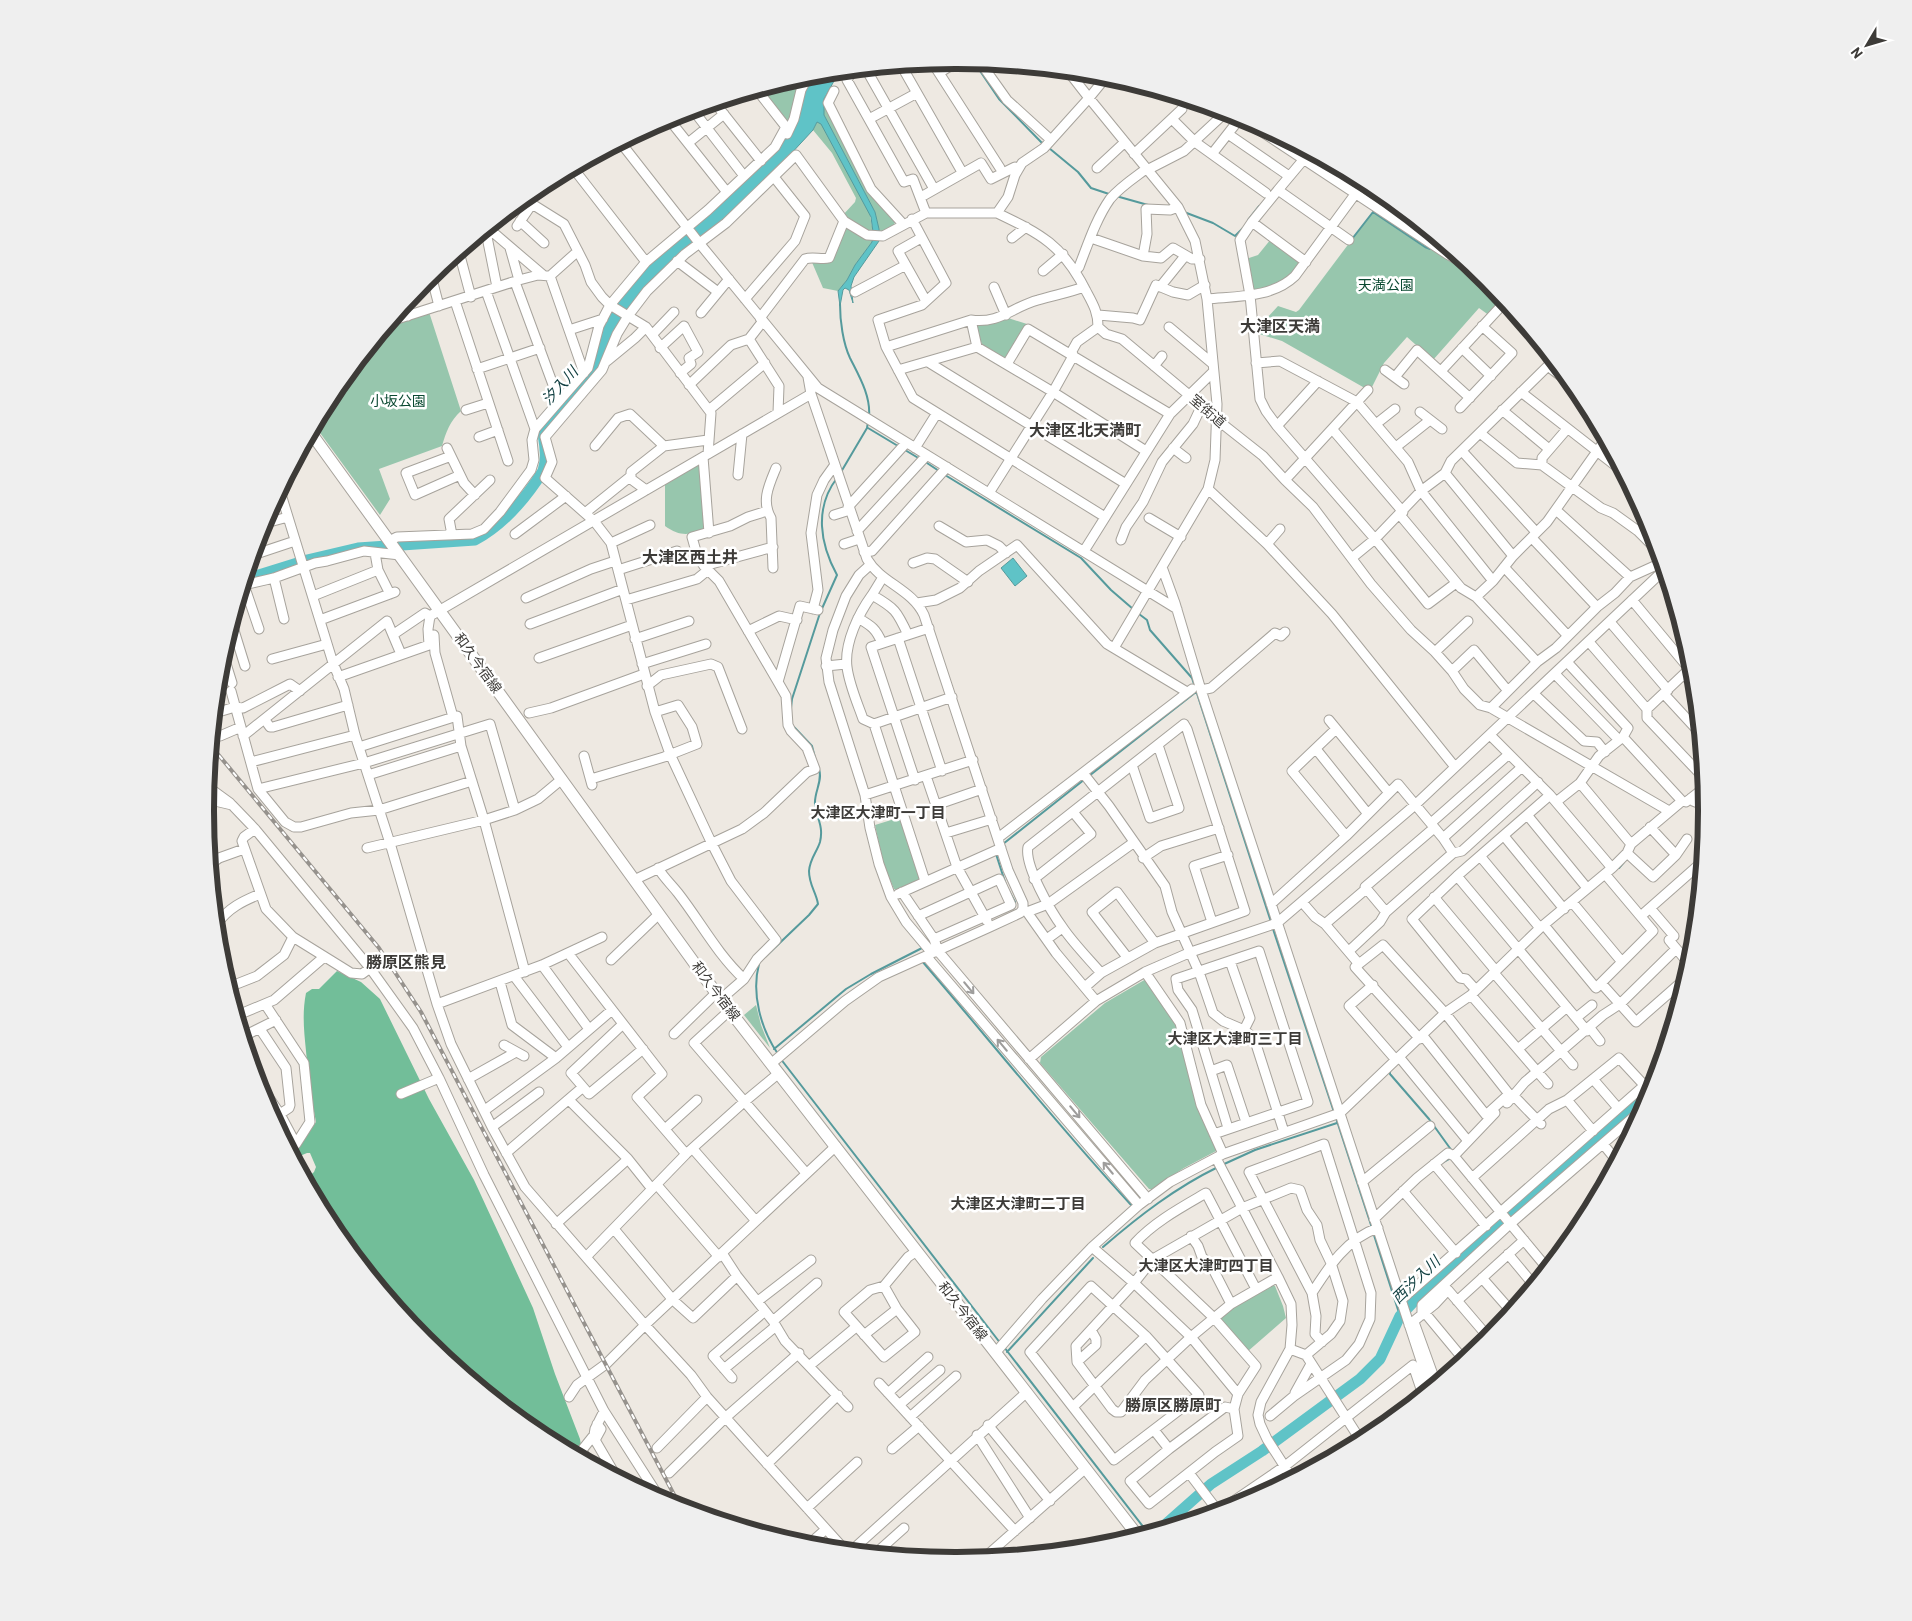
<svg xmlns="http://www.w3.org/2000/svg" width="1912" height="1621" font-family="Barlow,'Noto Sans JP',sans-serif">
	<rect width="100%" height="100%" fill="#eee9e2"/>
	<path fill="#97c6ad" d="M807,75l-16,51 -30,-37z
		M826,105l69,117 -1,4 -11,6h-4l-4,-20 -51,-97v-8z
		M817,122l4,1 48,87 4,22h-8l-23,-16 13,-14 1,-4 -24,-45 -19,-23z
		M1374,210l77,51 31,15 22,24 -14,16 -11,-8 -46,52 -26,-23 -23,26 -14,28 -88,-50 -26,-8v-3l22,-24 18,6 3,-2z
		M844,226l28,14v2l-17,23 -8,15 -9,11 -15,-3 -12,-28 11,2z
		M1271,239l30,22c-14,22 -22,26 -47,31l-3,-3 -5,-30 12,-4z
		M429,312l32,99c-11,10 -15,21 -19,35l-63,23 11,30 -10,16 -65,-89 17,-33 56,-68z
		M1008,318l19,6 -20,34 -3,1c-19,-12 -23,-9 -27,-32l1,-2z
		M700,463l6,66c-16,6 -26,8 -41,-3v-42z
		M901,817l20,59 -2,5 -21,9 -4,-1 -11,-26 -8,-38z
		M1146,979l29,41 43,130 -34,18 -32,21h-3l-109,-126 1,-6 64,-54z
		M756,1005l5,20 9,23 -26,-33z
		M1271,1284l4,2 8,20 3,12 -39,34 -28,-31v-5z"/>
	<path fill="#72be99" d="M337,971l24,11 19,17 49,100 45,81 59,128 22,66 25,65 3,19 -44,-24 -114,-93 -93,-114 -26,-48 8,-7 2,-5 -6,-14h-3l-12,5 -4,-7 10,-8 15,-21c-5,-24 -8,-47 -10,-71 -2,-20 -4,-38 0,-58l6,-4h7z"/>
	<path fill="#5fc3c7" stroke="#559a9c" d="M839,72l-15,27v16l51,97 4,17v12l-25,36 -3,9 2,17 -4,-13 -4,-2 -2,2 -3,16 -2,-15 9,-11 8,-15 17,-23 1,-10 -2,-15 -50,-93 -4,-2 -4,8 -25,27 -66,66 -35,24 -35,32 -33,44 -12,28 -10,18 -22,17 28,-61 13,-22 35,-41 64,-52 77,-78 10,-39 9,-19z
		M1013,558l14,18 -12,10 -14,-18z"/>
	<g fill="none" stroke-linecap="round" stroke-linejoin="round">
		<path stroke="#559a9c" stroke-width="2" d="M974,62l25,37 44,45
			M1049,148l29,24 13,16 18,6
			M1116,196l32,9
			M1184,212l29,11 22,13 8,-8
			M1248,220l11,-14
			M1352,239l21,-27 52,35 5,2 1,-2
			M840,304c0,17 3,39 10,54 9,18 21,38 19,59
			M868,428l30,18
			M905,450l15,9
			M924,461l15,10
			M841,472l26,-44 1,-6
			M945,475l136,83 30,32 22,19
			M1139,614l8,6 3,10 42,48 79,244
			M791,708l1,-9 28,-86 17,-38c-17,-31 -23,-67 0,-97
			M794,727l18,19 3,12
			M1089,776l107,-84
			M1003,844l82,-65
			M996,854l10,31
			M1619,868l5,-6
			M1009,891l6,11 -1,3
			M1273,929l61,183
			M765,957l44,-42 9,-11c-2,-12 -9,-19 -9,-33 1,-13 8,-19 11,-29 4,-17 -4,-24 -5,-38 -1,-12 8,-23 4,-35
			M922,961c70,82 137,166 210,245
			M759,964c-8,30 2,65 19,90
			M774,1049l72,-60 25,-15 53,-27
			M780,1058l221,286
			M1390,1071v3l39,45 23,32
			M1336,1118l36,110
			M1442,1163l9,-5
			M1222,1165l33,-15 82,-27
			M1373,1232l27,84
			M1103,1247c36,-31 72,-59 115,-80
			M1004,1347l144,186
			M1007,1352l86,-94"/>
		<path stroke="#5fc3c7" stroke-width="11" d="M246,579l61,-19 51,-12 117,-8c28,-15 51,-42 68,-69 2,-7 3,-14 2,-21 0,-10 -4,-15 0,-25l45,-50 8,-14
			M1159,1530l52,-46 51,-33 98,-72 20,-20 20,-43 24,-25 228,-203"/>
		<g stroke="#a7a39c" stroke-width="11">
			<path id="minor" d="M932,62l68,106
				M980,62l27,38 44,40
				M901,65l61,107
				M866,69l68,120
				M853,70l-6,10 57,102 9,-3 13,34
				M939,73l16,-10 -2,-3
				M1107,76l-18,22 89,109 17,34 12,58 10,105 -2,56 -7,29 -94,159
				M834,91l-6,12 43,86 32,35
				M715,103l46,58
				M693,110l51,66
				M1238,116l209,138 22,12
				M668,118l58,73
				M869,119l48,-26
				M1172,119l23,23 71,51
				M787,134l7,-15 7,-29 8,-15
				M1228,134l61,42
				M621,143l79,101 118,144 359,221
				M688,143l36,-29
				M1134,154l48,-45
				M1212,154l29,-37
				M573,168l73,94
				M1097,168l28,-26
				M1147,170l37,-19 42,-39
				M1278,190l26,-31
				M921,197l60,-34 10,16 24,-12 4,1
				M524,199l40,25 21,41 6,17 11,15 8,8 36,22 65,86 -3,41
				M1374,204l8,-10
				M997,213c44,21 66,32 89,78 7,13 12,21 12,36l8,7 16,5 67,56 12,12 62,49 22,24 28,27 58,77 40,46 24,22 17,19 12,18 16,16 11,3 178,103
				M912,219l34,64 -24,22 -44,15 8,27 27,51 192,119
				M520,221l24,22
				M1252,222l54,40
				M517,226l15,-22
				M485,231l10,3 48,41
				M486,232l11,55
				M921,238l-23,13 28,50
				M1012,238l14,-11
				M1091,238l52,18 18,2 12,-10 19,11h8
				M1349,240l-71,-50 -26,32 -12,18 10,55 10,104 6,12 11,15 98,113 53,65 28,-21
				M510,248l9,32
				M459,252l12,45
				M1143,256l4,-22 -1,-25 24,1 8,-3
				M677,261l41,31
				M1043,271l20,-17
				M1075,271l4,-4c9,-23 17,-48 31,-68 10,-12 24,-21 36,-30
				M431,275l8,31
				M550,276l34,97
				M515,282l44,119
				M994,287l12,28
				M1160,287l25,-31
				M486,291l49,138
				M855,292l51,-27
				M745,299l50,-58 10,-25 -31,-39
				M1207,299c30,-3 65,-1 88,-23l61,-83
				M455,301l53,160
				M405,305l3,11
				M701,313l28,-34
				M1098,315l35,3 7,2 16,-35 17,7 15,3 17,-10
				M760,318l45,-59c8,-3 16,1 24,-1l15,-37
				M971,320l6,27 76,45 93,59
				M391,321l128,-41 19,-5 12,1 28,-25
				M1169,327l44,37
				M569,330l34,-11
				M652,335l22,-23
				M749,339l30,47 -1,27
				M886,347l85,-27c29,4 41,-13 67,-20 16,-5 30,-7 46,-13
				M660,348l24,-22 14,26 -9,6 2,6 -11,9
				M1462,348l29,28
				M607,361l28,-23 11,-11
				M928,362l198,122
				M1256,363l24,-2 77,41 51,60 13,29 72,90
				M1007,364l21,-35 142,85
				M1154,366l8,-10
				M1549,367l25,19
				M477,369l63,-21
				M898,370l79,-23
				M1385,370l19,14
				M1441,371l64,-69
				M808,377l3,17 56,165c14,24 45,30 57,56l84,255 15,33v6l4,3 29,41 40,48
				M1395,377l22,-27 53,48
				M689,385l42,-40 18,-6 14,-18
				M1521,392l100,78
				M1460,408l52,-55 -30,-27
				M466,410l22,-7
				M709,410l56,-47
				M1502,410l47,39
				M1420,412l22,17
				M1376,424l19,-15
				M1277,426l41,-45
				M1333,430l70,82
				M1480,433l37,30 25,2 59,43 12,5 25,18 20,20
				M479,437l19,-7
				M595,446l23,-28 12,-4 34,32 -33,26v7l15,11
				M664,446l44,-6
				M1396,447l34,-27
				M447,448l17,35 11,12
				M915,448l22,-35
				M1173,448l13,10
				M1462,451l74,81
				M451,456l-45,17 9,22 45,-20
				M703,457l6,76
				M1542,465v-7l25,-29
				M1445,473l68,83
				M738,475l4,-41
				M1285,480l83,-90
				M1208,489l59,55 65,70 123,153
				M280,491l53,172 11,26 11,46 35,108 47,161 14,40 41,83 33,60 120,138 46,50 16,22 138,153
				M989,493l64,-101 20,-36 -1,-5 5,-9 21,-15
				M848,507l58,-64
				M1556,510l74,67
				M585,513l46,-37
				M834,515l16,-5
				M1400,515l61,73 15,9 61,65
				M1149,518l32,19
				M262,524l26,-7
				M939,526l27,16 21,-2 12,6 7,7
				M857,531l70,-76
				M515,534l51,-38
				M452,535l-3,-16 41,-39
				M1532,538l65,69
				M1121,540l5,-13 17,-25 19,-40 31,-38 8,-17
				M389,541l8,-4 75,-3 12,-5 16,-17 31,-42 3,-10 -2,-20 3,-11 53,-61 11,-42 11,-21 36,-43 62,-52 67,-63 11,-20 -29,-37
				M611,543l39,-18
				M844,544l15,-5
				M1267,544l13,-15
				M1084,551l86,-137 43,-42
				M864,552l8,-1 75,-84
				M375,553l3,17 12,24
				M253,555l42,-14
				M1353,557l22,-18 46,-48 24,-18 6,-12 102,-100
				M913,563l14,-5 8,1 33,23
				M870,565l-11,10 -13,21 -13,34 -7,28 3,24 36,113 5,33 9,36 12,33 15,25 26,31
				M704,566l69,-19
				M1162,567l13,36 26,87 229,698
				M1504,567l64,69
				M773,568l-2,-50c-10,-17 -2,-33 5,-50
				M618,570l59,-19
				M274,578l10,41
				M244,585l30,-7 41,-15 12,-2 37,-10 36,4
				M244,585l15,44
				M872,595l11,-18
				M313,596l65,-26
				M1476,597l17,-16 20,-25 34,-34 58,-82
				M526,598l65,-29 24,-8
				M626,600l71,-21 11,-9
				M1632,600l59,71
				M917,603l19,-3 24,-12 19,-17 38,-26 90,99 80,48
				M813,609l5,-19 -7,-57 6,-38 7,-15 10,-14
				M858,618c14,8 18,11 24,25
				M320,620l75,-28
				M1610,622l58,68
				M232,624l13,42
				M530,624l93,-35
				M748,631l31,-15 18,4
				M394,634l31,-21 5,3
				M434,635l1,18 18,64
				M908,635c-11,-24 -13,-27 -36,-40 -13,18 -28,48 -25,72 2,17 10,35 16,52l11,5 78,-27
				M898,638l44,133
				M635,639l54,-18
				M1589,642l58,67v9l56,59
				M1435,652l33,-31
				M223,654l9,29
				M539,658l93,-33
				M272,659l55,-15
				M642,664l64,-20
				M826,666l20,-2
				M1452,671l22,-21 34,41
				M1555,674l64,66
				M1684,674l10,12
				M338,677l91,-32 -1,-16 2,-13 381,-222
				M778,682l22,-76 18,4
				M647,686l14,-11 50,-11 7,3 24,62
				M1201,690l10,-2 64,-55 6,3 4,-4
				M231,691l27,98 27,33 9,5h7l50,-14 28,-3 93,-29
				M1534,694l50,47 13,1 8,10
				M1664,694l35,38
				M1491,708l46,-46 19,-14 41,-41 18,-14 15,-16 31,-14
				M1647,709l37,-35 9,-5
				M215,713l20,-6 8,1 47,-24 10,7
				M529,713l22,-5 93,-34
				M265,720l5,7h3l75,-22
				M1329,720l60,73
				M874,724l51,157
				M1184,724l3,5 58,182 -90,32 -54,30c-13,-15 -27,-29 -38,-45 -12,-16 -39,-63 -35,-81z
				M1336,729l-44,42 54,65
				M1490,735l60,60 62,73
				M220,736l21,-9
				M243,736l144,-115 14,33
				M1623,737l59,64
				M359,747l98,-31 4,30 23,74 41,152
				M1316,749l52,65
				M584,756l8,29
				M251,762l104,-27
				M1132,765l18,53 29,-10 -21,-63
				M210,766l2,-1 -2,-2
				M1083,773l26,33 56,80 7,26 27,60 14,41 10,8 21,9 10,8 30,94
				M368,775l93,-29
				M926,776l31,91 30,54
				M591,779l73,-22 33,-13 -5,-17 -14,-22 -23,7
				M915,780l-44,-133 58,-19
				M1580,783l51,61
				M208,787l22,16
				M258,789l106,-26 126,-39 25,86
				M865,795l108,-35
				M1691,798l2,3 13,5
				M1556,802l24,-19 19,-27 24,-19 5,-9 -61,-66
				M206,803l9,-2 17,4 23,24 115,139 43,60 26,50 45,97 120,236 57,89
				M936,805l46,-16
				M1528,816l59,72
				M1431,823l78,-69
				M255,829l-11,8 -2,4 24,68 27,28 58,36 11,1 8,-6
				M946,833l46,-14
				M1504,836l60,73
				M998,838l194,-149
				M1443,838l79,-71
				M367,848l117,-28 31,-10 23,-11 24,-20
				M1627,853l26,24 23,-22 -26,-28
				M1676,855l11,-16
				M1480,856l60,72
				M1143,858l18,-12 58,-18
				M211,864l8,-6 25,-9
				M658,868c6,10 13,16 20,25 22,28 39,61 66,86
				M1457,876l130,155
				M1034,879l57,-45 -18,-22
				M634,880l108,-51 22,-16 43,-41 8,-3 -8,-21 -16,-17 -3,-6 -2,-29 -8,-14 -59,-101 -15,-15 -7,-11 -5,-18 38,-11 18,-9 19,-6
				M902,892l32,47 4,12 210,248
				M898,894l103,-46
				M1434,897l62,74
				M1302,902l13,15 10,7 34,40
				M1572,902l50,60
				M1271,904l75,-68 52,-52 45,54 10,15
				M1650,908l24,28 -5,4 21,25
				M1027,912l21,-8 85,-61
				M1386,912l-21,-25 69,-59
				M1642,915l59,-52
				M918,916l81,-37 12,26 -77,34
				M1212,922l-18,-56 34,-11
				M217,924c11,-16 26,-23 43,-30
				M1325,924l41,-35
				M1544,925l52,63 57,-57 -48,-57
				M1047,939l15,-11
				M1349,951l31,-29 6,-10 67,-59 9,-2 76,-69
				M568,953l94,121 -25,23 49,57
				M926,956l213,249
				M1127,957l-35,-45 25,-20 38,51
				M611,960l48,-46
				M1230,961l20,57 -6,12
				M542,965l47,64
				M1145,972l35,51 21,82 22,49
				M1494,973l79,92
				M514,976l54,71
				M500,982l12,43 44,33
				M1601,983l35,39 49,-43
				M1373,985l-24,21 47,54
				M229,987l28,-11 27,-21 9,-18
				M1085,987l16,-14
				M1476,990l-10,-11 -6,-1 -48,-59 45,-43 93,-81
				M1471,995l77,89
				M721,999l23,-20 13,-20 19,-19 -45,-59 -19,-37 -42,-90 -15,-42 -44,-169 -17,-22 -49,-43 7,-16 -7,-25 57,-67 15,-36 11,-18 19,-25 38,-37 41,-31 70,-68 48,66 23,14 16,1 43,-23h71l11,-16 7,-22 7,-12 22,-15 45,-50 -21,-27
				M265,1004l39,59 6,59 -14,22 -7,4
				M437,1004l105,-39 60,-28
				M730,1010l-36,33 112,130
				M238,1015l36,-15 50,-43
				M1576,1018l16,-13
				M623,1024l-52,49 18,21 54,-45
				M1590,1028l10,13
				M260,1029l26,39 4,37 -1,3 -9,6
				M674,1034l42,-41
				M244,1036l32,-16
				M1420,1039l-65,-72 28,-22 62,68 64,81 -23,21 -63,-79
				M504,1045l20,11
				M1518,1049l49,-42
				M1400,1058l68,83
				M1029,1059l67,-58 49,-29 46,-20 86,-29 138,-118 249,-235
				M772,1063l73,-62 34,-24 111,-50 30,-14 3,-4
				M1211,1071l16,-6 19,57
				M468,1079l48,-27
				M1593,1079l25,29
				M257,1080l23,34 16,30
				M401,1094l38,-16
				M1514,1096l27,28
				M569,1100l59,59 24,30
				M1567,1100l26,31
				M1507,1103l18,-21 78,-67 17,-11 56,-55
				M485,1110l71,-52 56,-48
				M492,1127l47,-35
				M665,1129l32,-29
				M1214,1134l94,-32 -49,-151 -83,28 2,11 14,20 36,118
				M1603,1144l13,16
				M693,1149l63,72
				M506,1153l77,-66
				M1454,1156l41,-43
				M1216,1158l62,119 13,27 1,21 -2,24 -29,53 -3,13 2,9 7,15 25,39
				M1434,1164l52,62
				M1472,1178l77,-69 18,-9 52,-42 25,27
				M1362,1182l68,-56
				M657,1185l62,72
				M1403,1191l53,62
				M1374,1219l43,-41 31,-25 6,3 93,112
				M556,1224l72,-65
				M614,1229l59,71 20,18 44,-42
				M1191,1236l7,10 4,11 10,10 19,37
				M1092,1247l42,36 57,54 47,57
				M722,1253l15,23 36,45 12,20 63,66
				M1508,1254l25,30
				M586,1257l100,-103 58,-52 35,-29
				M1278,1277l-47,27 -40,33 -46,43 -24,32h-5l-4,-3 -35,-47 -1,-16 58,-63 19,-24 89,-51 49,-20 9,2 7,20 10,15 3,15 11,23 12,38 -3,20 -9,13 -25,21 -16,-6
				M1482,1278l29,33
				M884,1286l13,23 18,23 -31,25 -40,-45 26,-22z
				M884,1286l24,-29 9,-6
				M1091,1286l55,50 53,59 -85,65 -84,-108z
				M1312,1293c16,-25 35,-55 66,-65
				M1401,1300l255,-225
				M758,1301l53,-41
				M1457,1301l67,-61
				M1425,1313l39,47
				M1422,1315v-10l88,-81 133,-115
				M773,1321l44,-38
				M1414,1322l22,61
				M1409,1325l26,-21 13,-14 41,48
				M864,1335l33,-26
				M996,1352l46,-53 50,-52 47,-42 31,-23 53,-28 117,-41 105,-100 26,-18 69,-67 72,-60 15,-15 4,-9 51,-43 4,1 18,-14
				M1306,1355l55,86
				M1077,1362l19,-17v-6l-5,-9
				M809,1366l47,-39
				M724,1369l52,-43
				M732,1378l-19,-22 52,-45
				M879,1383l136,148
				M888,1393l40,-36
				M1295,1393l16,-29
				M569,1397l8,-12 29,-21 39,-39 191,-179
				M899,1405l41,-35
				M1074,1406l72,-70
				M1234,1409l-9,-2 -56,42 -39,32 19,23 66,-52 23,-16 -4,-27 4,-15 18,-28 -42,-48 -79,-75c19,-21 47,-36 71,-50l50,96
				M1270,1416l24,-20 52,-36 13,-16 11,-25 1,-26 -47,-149 -75,28 63,121 4,23 -1,18 7,8
				M910,1417l46,-41
				M597,1424l4,5 -6,11 21,36
				M988,1425l62,76
				M1154,1430l15,19
				M977,1435l53,83
				M657,1448l50,-51
				M892,1449l27,-23
				M587,1460l-5,-10 12,-15 1,-6 9,-18
				M767,1464l71,-69
				M669,1473l56,-55 74,-65
				M1189,1473l29,38
				M807,1508l50,-46
				M1219,1511l66,-45 128,-101 9,27 -56,46
				M807,1546l19,-17
				M851,1551l176,-159
				M876,1553l28,-25
				M984,1558l102,-90"/>
		</g>
		<g stroke="#a7a39c" stroke-width="13">
			<path id="major" d="M311,433l405,560 422,543"/>
		</g>
		<use href="#minor" stroke="#fff" stroke-width="9"/>
		<use href="#major" stroke="#fff" stroke-width="11"/>
		<g stroke="#96928d" stroke-width="4">
			<path id="rail" d="M212,747l167,201 42,64 260,496"/>
		</g>
		<use href="#rail" stroke="#fff" stroke-width="2" stroke-dasharray="5.5" stroke-linecap="butt"/>
	</g>
	<defs><path id="oneway-shaft" d="M-6 0H5M1.5-3L5.5 0L1.5 3" fill="none" stroke-width="1.6" stroke-linecap="round" stroke-linejoin="round" transform="scale(1.25)"/></defs>
	<g stroke="#9e9d9c">
		<use href="#oneway-shaft" transform="translate(969 988) rotate(50)"/>
		<use href="#oneway-shaft" transform="translate(1002 1045) rotate(-130)"/>
		<use href="#oneway-shaft" transform="translate(1075 1112) rotate(50)"/>
		<use href="#oneway-shaft" transform="translate(1108 1168) rotate(-130)"/>
	</g>
	<g text-anchor="middle" stroke-width="5" stroke-linejoin="round" paint-order="stroke">
		<g font-size="14" fill="#0a4931" stroke="#fff">
			<text x="1386" y="290">天満公園</text>
			<text x="398" y="406">小坂公園</text>
		</g>
		<g font-size="14" fill="#3d3b38" stroke="#fff">
			<text transform="translate(1208 411) rotate(41)" y="5">室街道</text>
			<text transform="translate(478 663) rotate(54)" y="5">和久今宿線</text>
			<text transform="translate(716 991) rotate(53)" y="5">和久今宿線</text>
			<text transform="translate(963 1311) rotate(52)" y="5">和久今宿線</text>
		</g>
		<g font-size="15" font-style="italic" fill="#134143" stroke="#fff">
			<text transform="translate(560 386) rotate(-48)" y="5">汐入川</text>
			<text transform="translate(1416 1280) rotate(-44)" y="5">西汐入川</text>
		</g>
		<g font-size="15" font-weight="bold" fill="#3d3b38" stroke="#fff">
			<text x="878" y="818">大津区大津町一丁目</text>
			<text x="1235" y="1044">大津区大津町三丁目</text>
			<text x="1018" y="1209">大津区大津町二丁目</text>
			<text x="1206" y="1271">大津区大津町四丁目</text>
		</g>
		<g font-size="16" font-weight="bold" fill="#3d3b38" stroke="#fff">
			<text x="1280" y="332">大津区天満</text>
			<text x="1085" y="436">大津区北天満町</text>
			<text x="690" y="563">大津区西土井</text>
			<text x="406" y="968">勝原区熊見</text>
			<text x="1173" y="1411">勝原区勝原町</text>
		</g>
	</g>
	<path d="M0 0H1912V1621H0ZM955 69H957A741 741 0 0 1 1698 810V811A741 741 0 0 1 957 1552H955A741 741 0 0 1 214 811V810A741 741 0 0 1 955 69Z" fill="#efefef" fill-rule="evenodd"/>
	<path fill="none" stroke="#3d3b38" stroke-width="6" d="M955 69H957A741 741 0 0 1 1698 810V811A741 741 0 0 1 957 1552H955A741 741 0 0 1 214 811V810A741 741 0 0 1 955 69Z"/>
	<g transform="translate(1867 45) rotate(232)" stroke="#ffffff" stroke-width="4" paint-order="stroke">
	<path d="M0-4L9 19L0 12L-9 19Z" fill="#3d3b38"/>
	<text y="-8" font-size="14" font-weight="bold" text-anchor="middle" fill="#3d3b38">N</text>
	</g>
</svg>
